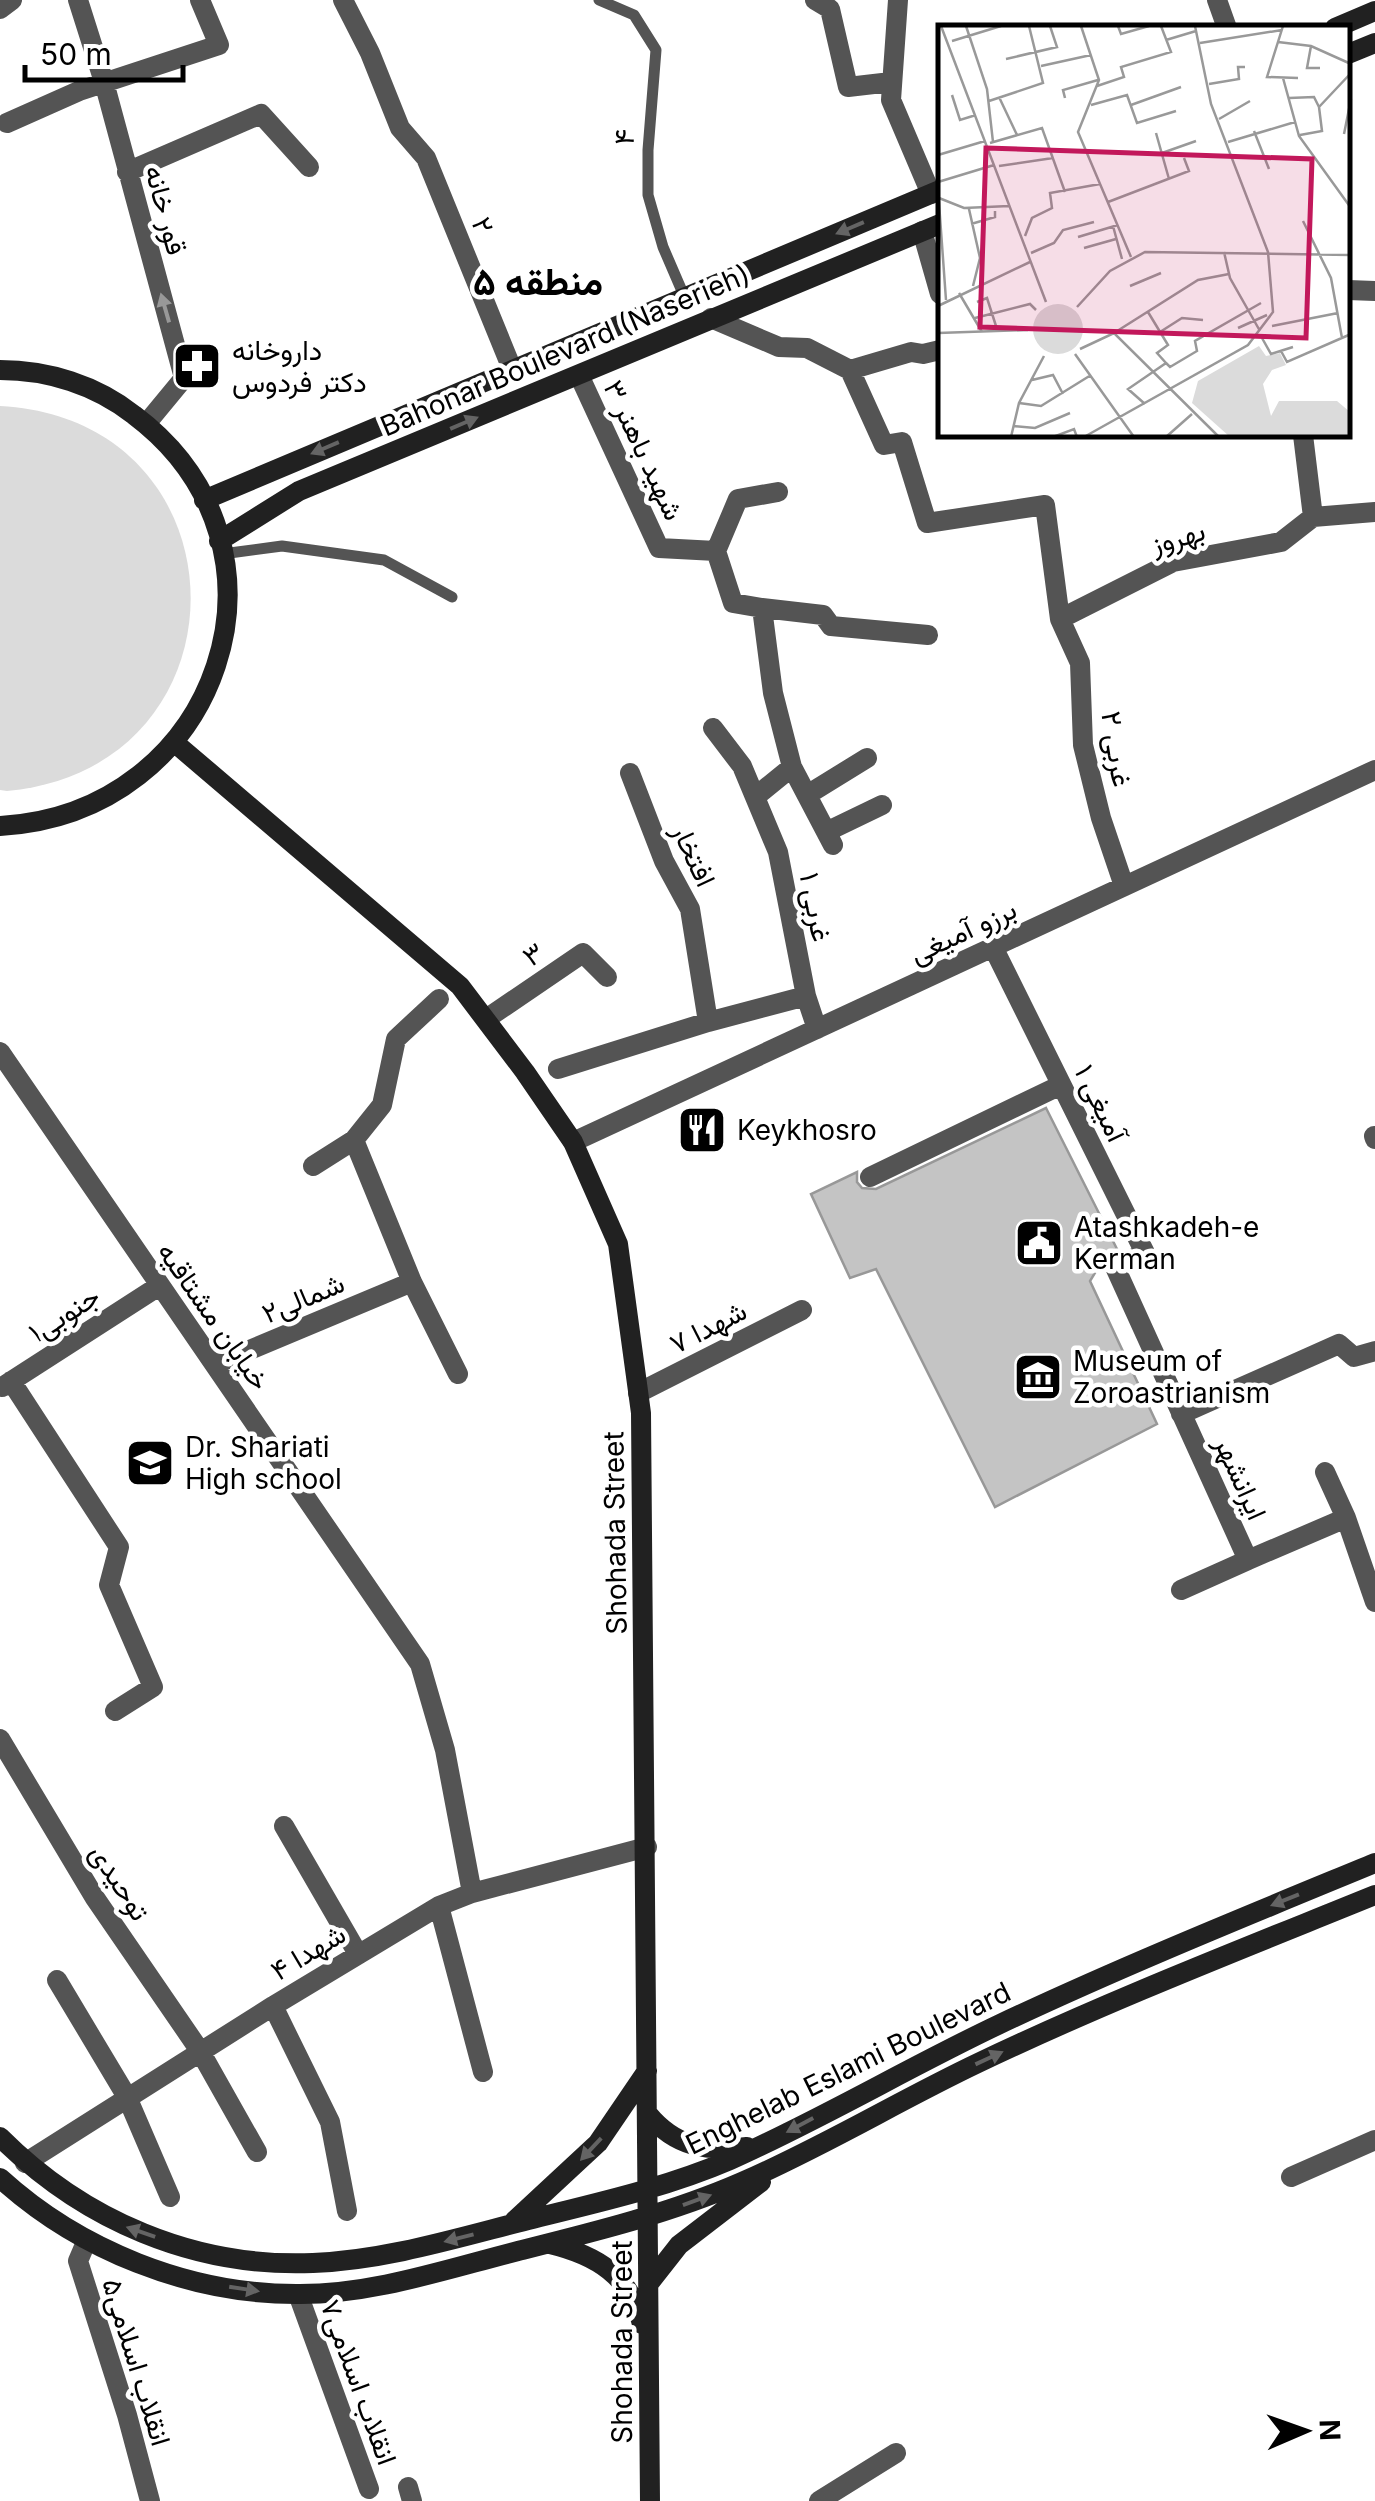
<svg xmlns="http://www.w3.org/2000/svg" width="1375" height="2501" font-family="Inter,Vazirmatn,sans-serif">
	<rect width="100%" height="100%" fill="#fff"/>
	<path fill="#dbdbdb" d="M0,406c250,13 256,362 7,385l-7,-1z"/>
	<path fill="#c4c4c4" stroke="#989898" stroke-width="2.5" d="M1046,1108l71,141 -13,9 -14,23 67,143 -162,83 -119,-238 -26,9 -39,-84 46,-22v10l5,6 14,1z"/>
	<g fill="none" stroke-linecap="round" stroke-linejoin="round">
		<path stroke="#545454" stroke-width="11" d="M599,0l35,15 22,35 -8,100v45l15,52 22,51
			M222,554l60,-8 102,14 68,37"/>
		<path stroke="#545454" stroke-width="20" d="M78,0l26,82 80,296 -38,46
			M343,0l27,53 30,75 26,30 86,211
			M815,0l15,9 18,78 43,-5
			M898,0l-7,100 40,94
			M1217,0l10,28
			M0,9l12,-9
			M7,123l72,-32 140,-46 -19,-45
			M127,172l134,-58 48,53
			M922,231l18,63
			M1348,290l27,1
			M711,318l68,29 28,1 43,22 34,75 18,-3 25,81 118,-18 15,114 20,44 3,82 18,73 23,68
			M850,370l61,-18 12,2 17,-4
			M579,375l80,173 57,3 17,52 29,5 11,85 19,74 41,78
			M1303,435l10,82
			M1313,517l62,-5
			M716,551l22,-52 40,-7
			M762,608l61,7 8,11 97,9
			M1060,619l113,-57 108,-20 32,-25
			M713,728l29,38 36,86 28,144 11,33
			M630,773l34,88 26,48 18,113
			M807,795l60,-37
			M755,797l37,-30
			M826,832l56,-27
			M993,947l152,306 -30,14 133,293 98,-42
			M486,1019l97,-66 24,24
			M0,1052l420,612 25,86 27,143
			M558,1069l150,-47 98,-26
			M1374,1136l1,3
			M354,1140l58,142 46,92
			M573,1142l802,-372
			M313,1166l41,-26 28,-35 14,-66 43,-40
			M870,1177l191,-92
			M216,1364l196,-82
			M11,1381l108,166 -10,38 44,102 -38,24
			M2,1387l157,-101
			M638,1393l164,-83
			M1181,1414l158,-70 15,13 21,-6
			M1325,1472l21,46 29,84
			M1181,1590l67,-30
			M0,1739l95,159 105,153 57,101
			M284,1826l74,128
			M439,1906l44,166
			M57,1980l70,117 43,100
			M273,2006l57,116 17,89
			M25,2163l248,-157 166,-100 33,-13 175,-46
			M1291,2177l84,-37
			M87,2240l-9,21 49,154 23,86
			M298,2294l71,195
			M408,2487l4,14
			M819,2501l77,-48"/>
		<path stroke="#212121" stroke-width="20" d="M1335,28l40,-17
			M1348,54l27,-11
			M0,370c48,0 96,15 134,45 177,133 86,399 -134,411
			M204,500l736,-310
			M219,541l80,-50 641,-267
			M175,743l285,243 65,86 48,70 45,102 23,169 9,1088
			M648,2114c27,33 59,38 99,33
			M0,2137c83,83 194,131 313,126 73,-3 144,-25 215,-43 68,-17 137,-32 202,-60 92,-41 179,-93 270,-136 123,-58 249,-109 375,-161
			M0,2178c79,72 189,116 296,116 75,1 151,-25 222,-43 76,-19 153,-38 224,-69 81,-35 156,-81 236,-119 130,-62 264,-114 397,-168
			M514,2221l84,-78 49,-72
			M550,2244c46,11 81,32 92,80
			M650,2282l29,-37 82,-63"/>
	</g>
	<defs><path id="oneway-solid" d="M-6-.8H1V-3.2L6.5 0L1 3.2V.8H-6Z" transform="scale(2.5)"/></defs>
	<g fill="#646464">
		<use href="#oneway-solid" transform="translate(850 228) rotate(157)"/>
		<use href="#oneway-solid" transform="translate(464 423) rotate(-23)"/>
		<use href="#oneway-solid" transform="translate(325 448) rotate(157)"/>
		<use href="#oneway-solid" transform="translate(1285 1900) rotate(158)"/>
		<use href="#oneway-solid" transform="translate(989 2058) rotate(-25)"/>
		<use href="#oneway-solid" transform="translate(800 2125) rotate(152)"/>
		<use href="#oneway-solid" transform="translate(591 2149) rotate(133)"/>
		<use href="#oneway-solid" transform="translate(697 2200) rotate(-20)"/>
		<use href="#oneway-solid" transform="translate(141 2232) rotate(-161)"/>
		<use href="#oneway-solid" transform="translate(459 2238) rotate(166)"/>
		<use href="#oneway-solid" transform="translate(244 2289) rotate(9)"/>
	</g>
	<use fill="#989898" href="#oneway-solid" transform="translate(165 308) rotate(-106)"/>
	<defs>
		<g id="pharmacy-square" transform="scale(2.5)"><rect x="-9" y="-9" width="18" height="18" rx="4" fill="#000" stroke="#fff"/><path d="M-2-6h4v4h4v4h-4v4h-4v-4h-4v-4h4Z" fill="#fff"/></g>
		<g id="restaurant-square" transform="scale(2.5)"><rect x="-9" y="-9" width="18" height="18" rx="4" fill="#000" stroke="#fff"/><path d="M-5-6h1v4h1v-4h1v4h1v-4h1v5L-1.5 .5V6h-2V.5L-5-1ZM5-6V6H3V1.5H1.5Q1.5-4 5-6Z" fill="#fff"/></g>
		<g id="civic-square" transform="scale(2.5)"><rect x="-9" y="-9" width="18" height="18" rx="4" fill="#000" stroke="#fff"/><path d="M-.6-6.5H3V-4.5H.6V-3L4-1V1h2V6H-6V1h2V-1L-.6-3ZM-1.2 2.5V6h2.4V2.5Z" fill="#fff"/></g>
		<g id="museum-square" transform="scale(2.5)"><rect x="-9" y="-9" width="18" height="18" rx="4" fill="#000" stroke="#fff"/><path d="M0-6L6-3V-2H-6V-3ZM-5-1h2V3h-2ZM-1-1h2V3h-2ZM3-1h2V3H3ZM-6 4H6V6H-6Z" fill="#fff"/></g>
		<g id="school-square" transform="scale(2.5)"><rect x="-9" y="-9" width="18" height="18" rx="4" fill="#000" stroke="#fff"/><path d="M0-5L7-2L0 1L-7-2ZM-4 1L0 2.5L4 1V4Q0 6-4 4Z" fill="#fff"/></g>
	</defs>
	<g fill-rule="evenodd">
		<use href="#pharmacy-square" x="197" y="366"/>
		<use href="#restaurant-square" x="702" y="1130"/>
		<use href="#civic-square" x="1039" y="1243"/>
		<use href="#museum-square" x="1038" y="1377"/>
		<use href="#school-square" x="150" y="1463"/>
	</g>
	<g text-anchor="middle" stroke-width="9" stroke-linejoin="round" paint-order="stroke">
		<g font-size="28" fill="#000" stroke="#fff">
			<text transform="translate(624 137) rotate(-87)" y="10">۴</text>
			<text transform="translate(166 210) rotate(75)" y="10">قور خانه</text>
			<text transform="translate(483 225) rotate(68)" y="10">۲</text>
			<text transform="translate(565 350) rotate(-23)" y="10">Bahonar Boulevard (Naserieh)</text>
			<text transform="translate(644 450) rotate(65)" y="10">شهید باهنر ۳</text>
			<text transform="translate(1178 537) rotate(-16)" y="10">بهروز</text>
			<text transform="translate(1117 749) rotate(81)" y="10">۲ غربی</text>
			<text transform="translate(694 855) rotate(65)" y="10">افتخار</text>
			<text transform="translate(816 907) rotate(79)" y="10">۱ غربی</text>
			<text transform="translate(963 931) rotate(-25)" y="10">برزو آمیغی</text>
			<text transform="translate(533 954) rotate(-34)" y="10">۳</text>
			<text transform="translate(1101 1103) rotate(64)" y="10">آمیغی ۱</text>
			<text transform="translate(303 1298) rotate(-23)" y="10">شمالی۲</text>
			<text transform="translate(64 1314) rotate(-33)" y="10">جنوبی۱</text>
			<text transform="translate(214 1316) rotate(55)" y="10">خیابان مشتاقیه</text>
			<text transform="translate(708 1327) rotate(-27)" y="10">شهدا ۷</text>
			<text transform="translate(1241 1478) rotate(66)" y="10">ایرانشهر</text>
			<text transform="translate(615 1533) rotate(-91)" y="10">Shohada Street</text>
			<text transform="translate(120 1882) rotate(57)" y="10">توحیدی</text>
			<text transform="translate(308 1952) rotate(-31)" y="10">شهدا ۴</text>
			<text transform="translate(848 2068) rotate(-26)" y="10">Enghelab Eslami Boulevard</text>
			<text transform="translate(622 2342) rotate(-90)" y="10">Shohada Street</text>
			<text transform="translate(137 2362) rotate(73)" y="10">انقلاب اسلامی۵</text>
			<text transform="translate(359 2382) rotate(70)" y="10">انقلاب اسلامی۷</text>
		</g>
		<g font-size="28" fill="#000" stroke="#fff" text-anchor="start">
			<text x="232" y="360">داروخانه<tspan x="232" dy="32">دکتر فردوس</tspan></text>
			<text x="737" y="1140">Keykhosro</text>
			<text x="1074" y="1237">Atashkadeh-e<tspan x="1074" dy="32">Kerman</tspan></text>
			<text x="1073" y="1371">Museum of<tspan x="1073" dy="32">Zoroastrianism</tspan></text>
			<text x="185" y="1457">Dr. Shariati<tspan x="185" dy="32">High school</tspan></text>
		</g>
		<g font-size="38" font-weight="bold" fill="#000" stroke="#fff">
			<text x="538" y="295">منطقه ۵</text>
		</g>
	</g>
	<g transform="translate(938 25)">
		<rect width="412" height="412" fill="#fff"/>
		<path d="M95 304a25 25 0 1 1 50 0a25 25 0 1 1-50 0ZM321,321l7,10 14,-3 6,12 -14,5 -9,14 8,32 8,-15h58l13,11v25h-120l-38,-34 6,-22z" fill="#dbdbdb"/>
		<path fill="none" stroke="#999" stroke-width="2.5" d="M3,1l105,276M28,1l21,63 6,53M143,1l18,54 -21,52 53,125M180,1l3,8 28,-8M345,1l-16,51 31,1M228,15l30,-9M14,16l49,-15M340,17l33,4 40,18M262,18l82,-13M373,21l-4,22h13M68,34l51,-12 -7,-21M103,41l50,-11M345,53l16,58 52,72M271,59l30,-5 -1,-12h7M159,61l27,-9 -3,-10 50,-15 -10,-26M14,70l8,25 16,-5M61,72l18,38M127,73l-2,-8 35,-10M351,73l25,-1 5,10M51,76l54,-18 -14,-57M153,80l36,-10 10,28 39,-12M193,80l50,-18M381,82l32,-34M281,94l31,-18M316,106l15,38M218,108l13,46M406,109l7,-35M362,110l22,-4 -3,-24M290,117l67,-20M52,118l52,-15 23,64M224,128l34,-12M0,130l47,-14M61,141l54,-8M0,157l56,-17M0,164l8,111M1,173l25,10 45,-2M170,177l81,-31 -5,-13M31,184l11,49 -7,28M365,196l28,57 11,60M33,199l24,-7v-6M175,201l9,33M87,211l7,-18 20,-10 -2,-15 50,-9M140,212l40,-12M146,223l32,-9M286,227l6,26 30,53M93,228l23,-10 9,-13 31,-8M192,261l31,-13M21,268l23,39M39,277l10,-4 9,28M0,281l92,-44M139,282l33,-36 35,-19 206,3M37,293l55,-14 6,6M334,301l66,-13M300,303l29,-13M222,307l22,-14 21,2M0,308l90,-3M176,308l84,-53 31,-6M324,313l9,16 22,-7M142,324l34,-16 105,104M343,326l6,11 64,-28M137,329l59,83M228,338l4,4 27,-16 -2,-10 66,-38M94,355l21,-5 10,19M81,378l22,3 50,-31M207,379l-17,-15 38,-26 -9,-10 11,-8 -20,-33M75,401l22,2 35,-15M73,412l8,-34 25,-47M115,412l21,-8 3,8M146,412l164,-92 25,-33 -5,-60 -57,-148 -16,-78M228,412l26,-23"/>
		<path fill="#c2185b" fill-opacity="0.15" stroke="#c2185b" stroke-width="5" d="M48,123l326,11 -6,179 -326,-11z"/>
		<rect width="412" height="412" fill="none" stroke="#000" stroke-width="5"/>
	</g>
	<g transform="translate(1305 2431) rotate(88)" stroke="#ffffff" stroke-width="8" paint-order="stroke">
	<path d="M0-8L18 38L0 25L-18 38Z" fill="#000000"/>
	<text y="-15" font-size="28" font-weight="bold" text-anchor="middle" fill="#000000">N</text>
	</g>
	<path d="M25 65v15h158v-15" fill="none" stroke="#000000" stroke-width="5"/>
	<text x="40" y="65" font-size="30" fill="#000000" stroke="#ffffff" stroke-width="8" paint-order="stroke">50 m</text>
</svg>
